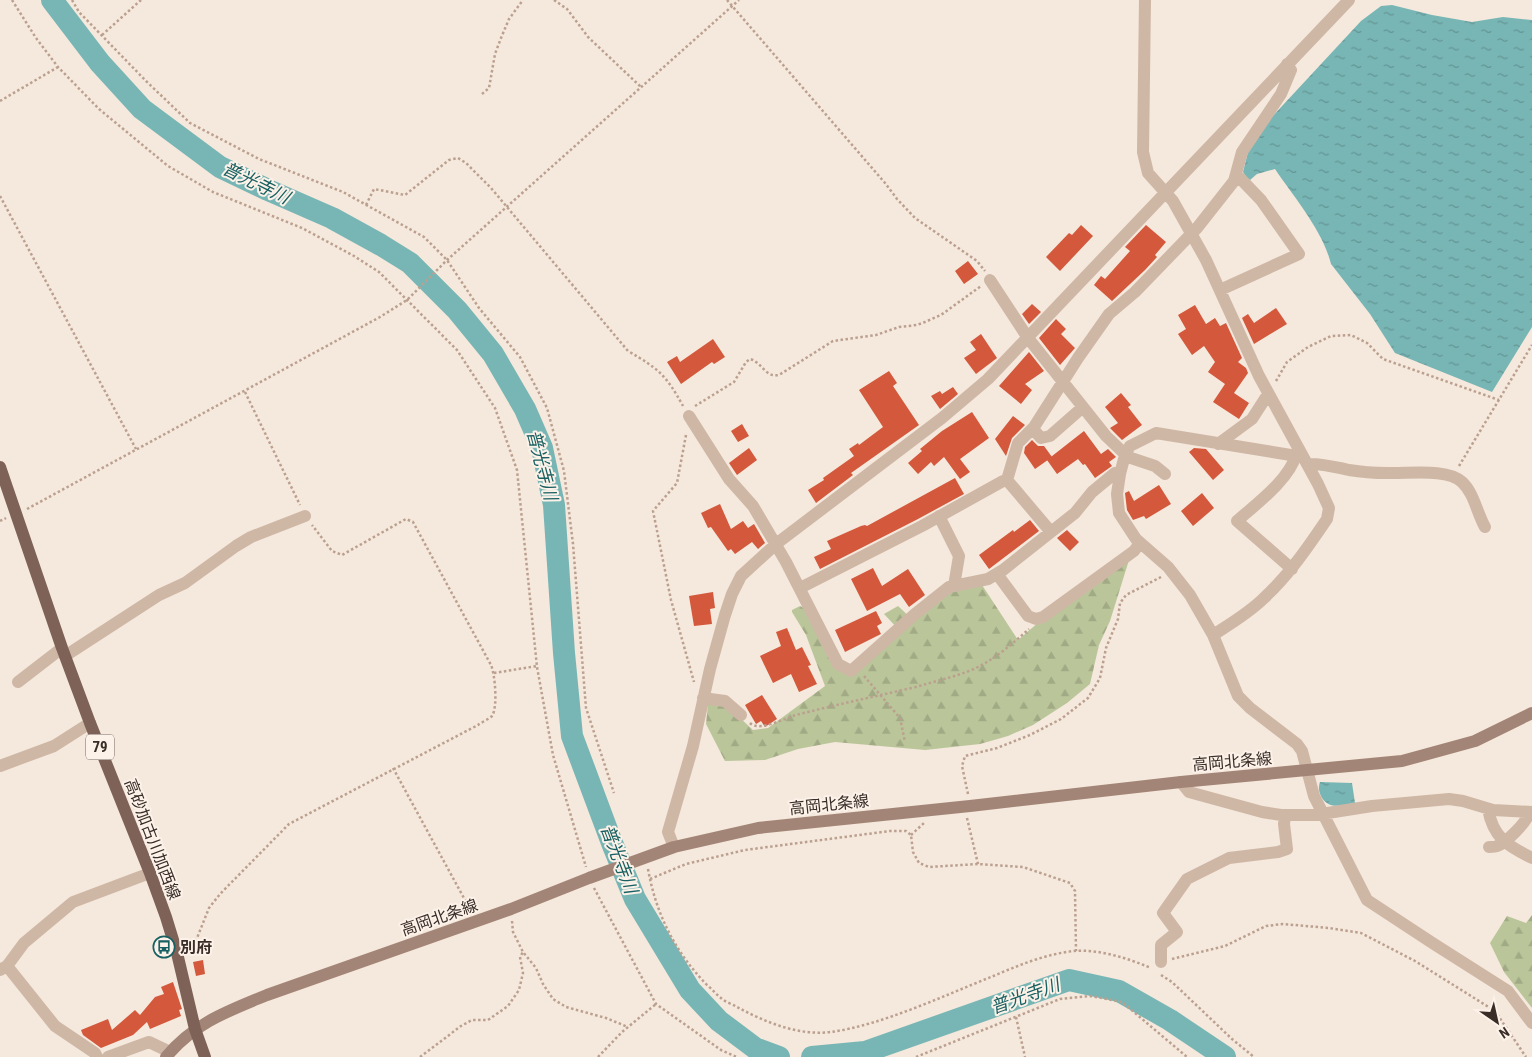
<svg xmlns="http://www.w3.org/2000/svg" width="1532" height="1057" font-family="'Roboto Condensed','Noto Sans JP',sans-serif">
	<defs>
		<pattern id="forest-firs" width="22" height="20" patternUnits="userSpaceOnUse" patternTransform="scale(1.25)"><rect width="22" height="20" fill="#bac69a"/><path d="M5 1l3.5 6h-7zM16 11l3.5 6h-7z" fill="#a1aa85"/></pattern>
		<pattern id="water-ripples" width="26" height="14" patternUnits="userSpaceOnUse" patternTransform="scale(1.25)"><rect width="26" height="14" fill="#78b6b5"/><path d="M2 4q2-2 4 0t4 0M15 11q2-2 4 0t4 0" fill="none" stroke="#639493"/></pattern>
	</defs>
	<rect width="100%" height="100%" fill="#f5e8dc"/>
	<path fill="url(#forest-firs)" d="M1129,560l-19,61 -11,24 -9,39 -23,19 -34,22 -25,11 -28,8 -55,6 -90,-8 -37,7 -33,11 -40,1 -19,-37 2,-20 16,-1 29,27 15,-2 57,-42 -19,-51 -14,-23v-2l8,-4 4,2 46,66 50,-43 -16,-17 14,-8 15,14 39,-31 30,-4 36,55 21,-18z
		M1532,915v93l-28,-36 -14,-29 17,-27 19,7z"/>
	<path fill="url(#water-ripples)" d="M1392,5l40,10 40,7 31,-5 29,3v307l-40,65 -97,-39 -25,-39 -39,-50c-8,-33 -37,-67 -56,-95l-18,5 -7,6 -3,-2 -4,-6 6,-24 20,-28 92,-99 20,-15z
		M1320,782l32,1 3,20c-12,2 -25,7 -33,-5 -3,-5 -4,-10 -2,-16z"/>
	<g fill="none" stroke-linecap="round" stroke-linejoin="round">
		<path stroke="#78b6b5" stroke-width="22" d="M52,0l48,63 42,46 78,58 48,23 64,28 49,27 29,18 47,47 36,44 32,55 17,39 12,57 10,148 8,83 40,107 23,56 55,91 29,31 36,27 24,9
			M812,1057l53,-5 204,-72 50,11 51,29 55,37"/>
	</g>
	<path fill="#d3583c" d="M1081,225l12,11 -33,35 -14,-14 23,-24 3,2z
		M1146,225l20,17 -11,13 2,2 -12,13 -33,31 -18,-16 7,-9 4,3 25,-28 -5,-4z
		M968,261l10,13 -14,10 -9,-13z
		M1032,304l9,8 -12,12 -7,-10z
		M1195,305l11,19 9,-6 5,8 6,-3 16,35 -4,4 8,6 2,5 -14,20 15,10 -10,16 -26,-17 12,-18 -17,-12 7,-10 -11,-16 -12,9 -14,-21 8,-5 -8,-14z
		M1276,308l11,16 -33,20 -12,-26 6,-4 6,9z
		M1056,319l10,10 -5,5 14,14 -15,17 -21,-27z
		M981,334l16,24 -21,16 -12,-16 12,-8 -6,-8z
		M713,339l12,18 -11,7 -2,-2 -31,22 -14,-22 10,-6 3,6z
		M1029,352l15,19 -19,13 7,6 -11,14 -22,-18z
		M889,371l8,12 -4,3 26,39 -68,48 2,2 -37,28 -8,-13 16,-10 -1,-2 31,-22 -5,-7 9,-6 1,2 24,-18 -24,-37z
		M953,387l5,7 -18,15 -9,-13 9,-5 2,3z
		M1121,393l10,12 -3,2 14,18 -20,15 -12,-12 8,-5 -13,-16z
		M972,412l17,26 -29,21 10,13 -10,7 -16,-22 -10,9 -3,-4 -13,12 -10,-11 14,-12 -2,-2 22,-18z
		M1013,416l12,9 -13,13 -6,18 -11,-17z
		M742,424l7,12 -11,6 -7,-11z
		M1084,431l17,23 7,-5 8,8 -7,5 3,4 -17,12 -10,-14 -2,1 -5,-6 -21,15 -10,-14z
		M1032,440l6,6h6l8,11 -17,12 -11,-16 1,-6z
		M749,448l8,12 -20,15 -8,-12z
		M1194,448l12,1 18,21 -11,10 -24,-28z
		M955,478l9,16 -46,25 -98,50 -6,-12 17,-8 -4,-8 34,-15 4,-1 2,1z
		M1159,485l12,19 -25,15 -2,-3 -11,4 -6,-10 -2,-17 4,-2 5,10z
		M1202,493l12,15 -21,18 -12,-15z
		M720,504l11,25 12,-8 5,7 6,-4 11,19 -7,6 -6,-7 -17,12 -4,-5 -3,2 -17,-24 -3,1 -7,-15z
		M1030,520l9,11 -50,38 -10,-14 34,-25 1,2z
		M1067,530l12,12 -9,9 -13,-13z
		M873,568l9,18 26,-17 17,26 -16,12 -9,-13 -33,17 -16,-32z
		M713,592l2,16 -5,1 2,15 -18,2 -5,-30z
		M876,611l6,12 -5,3 4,8 -36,18 -10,-22z
		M787,628l9,22 6,-3 9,18 -3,1 9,18 -18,8 -8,-18 -18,9 -13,-27 21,-10 -5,-14z
		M762,695l15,24 -12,8 -4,-6 -5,3 -11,-19z
		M203,960l2,14 -9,2 -3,-14z
		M173,982l9,27 -3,1 2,6 -31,13 -3,-7 -14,13 -32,13 -18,-13 -2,-5 27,-11 4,11 23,-20 5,5 15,-18 9,-3 -3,-7z"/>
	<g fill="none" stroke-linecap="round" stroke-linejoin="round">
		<path stroke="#bba090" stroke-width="2.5" stroke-dasharray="2.5 2.5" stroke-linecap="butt" d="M12,0l24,38 22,29 41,42 69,57 45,26 89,36 52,28 25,16 78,78 38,58 22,62 20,197 16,88 33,112
			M72,0l7,12 67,69 44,42 69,36 84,33 81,45 23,23 32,48 41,49 27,51 17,63 9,73 13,164 28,85
			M554,0l13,9 21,28 53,50
			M727,0l158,183 12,16 18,19 62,43 8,10
			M102,35l39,-35
			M482,94l7,-6 6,-34 6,-16 8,-19 14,-19
			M0,101l58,-34
			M0,196l136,253
			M366,205l8,-16 31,6 44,-35 9,-2 8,5 25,25 137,163c31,18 38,24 55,55
			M1276,381l11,-19 21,-15 23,-11 20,-1 16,8 16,16 116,41
			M245,392l55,113
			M695,406l39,-24 12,-20 4,-3c12,3 15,19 29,16l54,-34 43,-6 23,-8 18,-2 8,-3 16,-7 40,-29
			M686,435l-9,48 -24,28 18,89 23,82
			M1459,466l73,-121
			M27,509l353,-192 27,-17 40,-40 292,-260
			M0,521l6,-3
			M494,673l43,-7
			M864,676l36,42 5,24
			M750,723c10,10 38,-7 50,-9 39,-10 77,-18 116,-27 19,-6 39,-10 58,-18 21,-10 38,-25 55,-40
			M393,768l78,143
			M968,794l-6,-28 3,-10 32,-8 33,-13 31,-16 27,-21 12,-20 6,-30 12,-29 2,-16 6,-8 35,-18
			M967,818l11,46
			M911,835l13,-12
			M648,869c8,45 27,83 59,116 5,4 9,9 14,13 4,4 11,6 16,9 28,15 61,29 94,25 51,-7 112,-36 160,-55 26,-11 54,-23 83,-26 25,-2 53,7 77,17
			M650,879l36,-15 59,-14 145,-19h16l5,4 2,17 6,11 10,4 49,-3 45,3 47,16 5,8 1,60
			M594,888l62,116 65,46 16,7
			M512,921l1,11 10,20 13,16 7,16 10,15 13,8 40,11 22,9
			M186,946l11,-8 12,-30 11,-14 69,-70 189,-99c4,-3 11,-6 14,-9 6,-9 3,-42 -1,-51l-78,-143 -7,-3 -64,36 -10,-4 -20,-26
			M1172,959l53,-13 41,-20 17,-2 46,4 32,5 54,28 80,50 31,46
			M1161,975l11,7 60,57 22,18
			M1016,1017l9,40
			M420,1057l41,-31 11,-6h16l20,-14 11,-16 4,-17 -3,-16 3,-5
			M598,1057l24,-25 34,-28
			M916,1057l144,-58 31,-3 31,6 65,55"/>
		<path stroke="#cfb7a6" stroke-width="12" d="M1145,0l-2,152 5,21 25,28 33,59 53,116 59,108 11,24 -2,11c-19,28 -38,56 -63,79 -15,15 -34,26 -51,37
			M990,280l38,58 78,98 22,21 27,9 10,8
			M1220,290l79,-36 -38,-54 -25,-26
			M689,416l40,63 24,27 33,56 52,102 13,7 64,-57 34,-27 39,-8 15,-9 72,-57 17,-21 23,-19 5,1
			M1033,429l8,9 9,-2 33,-29
			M1218,444l34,-25 16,-25
			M1303,457l-147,-24 -26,13 -5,9 -5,19 -3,20 2,19 17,26 32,28 22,28 23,40 25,61 12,12 47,36 5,7 12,45 53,104 67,44 74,47 24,32
			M1307,464c14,-1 28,3 42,6 12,2 26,3 38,3 21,1 60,-5 75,9 12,11 15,31 23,45
			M1007,480l11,-37 16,-16 44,-69 31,-44 26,-22 62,-64 37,-47 8,-29 39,-58 10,-24 -4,-6
			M939,516l20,40 -5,30
			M1292,569l-55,-48c19,-17 52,-41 59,-66
			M997,574l31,42 8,3 7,-2 91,-66 6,-8
			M800,588l122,-62 81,-45 4,-1 44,52
			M65,656l94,-61 26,-12 51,-37 15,-9 54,-21
			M18,682l44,-34
			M703,698l22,3 16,14
			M0,766l54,-20 36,-23
			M1181,782l8,10 73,20 19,3h34l57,-9 77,-7 14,2 30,9 39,2
			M1488,809c5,29 20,37 44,49
			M674,847l-6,-15 25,-86 17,-77 15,-54 7,-21 9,-18 35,-32 166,-126 46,-39 361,-379
			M1489,847c2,0 6,0 8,-1 9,-3 30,-24 32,-33
			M1161,962v-17l16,-13 -14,-19 24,-34 42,-21 49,-6 9,-3 -3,-25 1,-9
			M7,966l48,60 40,27 2,4
			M0,970l7,-4 17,-23 49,-41 77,-29
			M108,1057l41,-15 21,10"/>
		<path stroke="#a38577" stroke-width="12" d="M166,1057c28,-34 62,-46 101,-62l244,-86 78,-31 85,-31 84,-19 212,-22 211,-24 221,-21 73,-20 57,-28"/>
		<path stroke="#7e6257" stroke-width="12" d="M0,467l62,181 28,75 60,150 16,44 11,36 18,76 10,28"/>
	</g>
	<defs>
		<g id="bus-ring" transform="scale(1.125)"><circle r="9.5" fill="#fcf2e9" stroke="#186061" stroke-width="1.5"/><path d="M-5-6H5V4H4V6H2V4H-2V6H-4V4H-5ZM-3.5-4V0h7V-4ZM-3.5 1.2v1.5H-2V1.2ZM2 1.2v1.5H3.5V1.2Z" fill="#186061"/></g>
	</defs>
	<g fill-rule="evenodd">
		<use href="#bus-ring" x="164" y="947"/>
	</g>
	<g text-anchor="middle" stroke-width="4" stroke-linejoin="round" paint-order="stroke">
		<rect fill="#fcf2e9" stroke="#746862" stroke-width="1" x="86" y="734.5" width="28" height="25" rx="4"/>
		<g font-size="15" font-weight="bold" fill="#3a2d28">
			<text x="100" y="752">79</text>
		</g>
		<g font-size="16" fill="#3a2d28" stroke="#fcf2e9">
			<text transform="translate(1232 761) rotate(-5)" y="6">高岡北条線</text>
			<text transform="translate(829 804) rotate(-6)" y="6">高岡北条線</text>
			<text transform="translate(153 839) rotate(69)" y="6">高砂加古川加西線</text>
			<text transform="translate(439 917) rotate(-19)" y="6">高岡北条線</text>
		</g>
		<g font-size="16" font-weight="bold" fill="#3a2d28" stroke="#fcf2e9" text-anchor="start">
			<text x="180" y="953">別府</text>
		</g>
		<g font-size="18" font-style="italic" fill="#186061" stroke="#fcf2e9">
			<text transform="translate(256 183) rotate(26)" y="6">普光寺川</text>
			<text transform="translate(542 465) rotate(75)" y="6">普光寺川</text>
			<text transform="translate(619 859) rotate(69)" y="6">普光寺川</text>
			<text transform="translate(1025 996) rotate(-20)" y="6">普光寺川</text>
		</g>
	</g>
	<g transform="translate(1497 1022) rotate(146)" stroke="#fcf2e9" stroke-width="4" paint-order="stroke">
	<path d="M0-4L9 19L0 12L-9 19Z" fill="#3a2d28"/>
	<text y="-8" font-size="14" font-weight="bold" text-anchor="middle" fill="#3a2d28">N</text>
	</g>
</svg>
